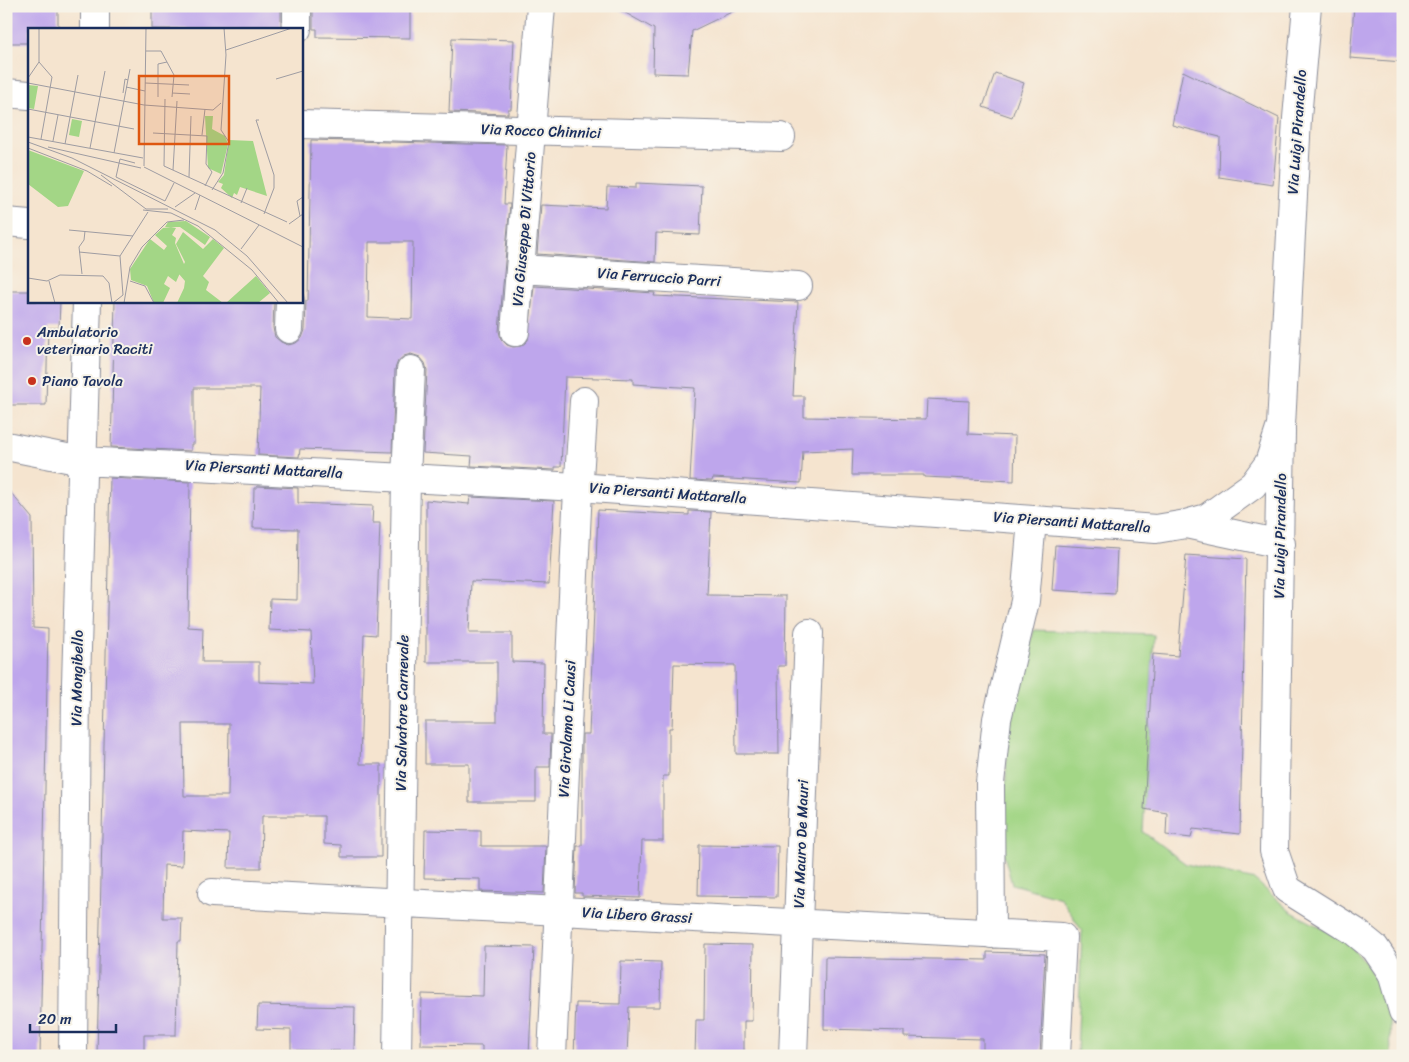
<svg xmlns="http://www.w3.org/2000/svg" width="1409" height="1062" font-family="Sriracha,sans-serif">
	<rect width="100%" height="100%" fill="#f7f3e8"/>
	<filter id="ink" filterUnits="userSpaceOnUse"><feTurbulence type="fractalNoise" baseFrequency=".02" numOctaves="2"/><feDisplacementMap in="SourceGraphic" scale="10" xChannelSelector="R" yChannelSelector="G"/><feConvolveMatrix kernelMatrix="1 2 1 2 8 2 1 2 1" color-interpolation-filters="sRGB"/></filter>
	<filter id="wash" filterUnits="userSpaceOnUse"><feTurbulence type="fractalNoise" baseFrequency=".0096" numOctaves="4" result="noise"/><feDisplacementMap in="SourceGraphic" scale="20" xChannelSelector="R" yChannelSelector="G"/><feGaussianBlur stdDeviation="1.12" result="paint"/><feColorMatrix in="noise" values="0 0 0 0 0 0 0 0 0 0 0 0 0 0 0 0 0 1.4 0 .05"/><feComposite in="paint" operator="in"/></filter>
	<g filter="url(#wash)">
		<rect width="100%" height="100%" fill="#f5e4cf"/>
		<path fill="#a3d686" stroke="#5f8272" d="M1034,630l120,5 -11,197 43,32 69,16 35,31 57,31 22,25 15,30 6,22 1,37h-314l5,-125 -21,-33 -49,-14 -9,-32 5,-124z"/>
		<g id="blocks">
			<path fill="#bea6ec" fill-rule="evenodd" d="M6,6h52v23h-29v14h-23z
				M152,6h129v23h-129z
				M313,6h97v32l-93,-1v-8h-4z
				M613,6h131l-52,25 -4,43 -35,-1 1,-44z
				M1354,6h49v56l-53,-4z
				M452,38l62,2 -3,69h-3v5l-59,-2z
				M1183,71l96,47 -6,67 -54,-8 1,-40 -48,-12z
				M995,73l29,10 -12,34 -29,-10z
				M311,140l196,5 -3,59h6l-11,127 2,8 6,6 6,2 8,-1 7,-6 6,-54 121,7 -1,3 144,6 -5,94h11v21l122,2 1,-20 42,2 -1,33 47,2 -1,45 -90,-4v-2h-72l1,-26 -50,2 -2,32 -88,-5 -1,3 -22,-1 5,-92 -62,-4v-5l-68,-2 -4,90h-6v3l-84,-4 1,-10 -49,-3 4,-83 -2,-7 -5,-6 -9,-3 -7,2 -6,5 -3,8 -3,83 -92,-3 -1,8 -41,-2 2,-67h-66v56h-3v7l-80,-4 4,-146h159l-1,27 2,9 6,5 7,3 8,-2 6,-5 3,-8 1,-29h2zM369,242h44l-1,77 -44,-2z
				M636,183l66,3 -2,49 -44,-2 -1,29 -118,-8 4,-49 65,3 1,-21 29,1z
				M6,291h23v10h31l-1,27h-11l-2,77h-40z
				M110,478l80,4 -2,145 15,1 -1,34h57v20l54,2 -2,-52 -42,-2 1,-31 27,1 1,-71 -45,-1 1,-40h3v-2l41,2v15l75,3 -1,17h8l-4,112 -12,-1 -4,130h21v93h-40v-12l-17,-1v-28h-62l-1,52h-33l1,-35 -46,-2 -1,35 -18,-1 -1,53h19l-1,23h-3l-2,94h-32v21h-47zM183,724h46l-1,72h-44z
				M6,487l26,31 1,110 15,1 -8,427h-34z
				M470,497l84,4 -5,83 -78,-3 -2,52h43v29l32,1 -1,71h8l-1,33h-14v35h-67v-38h-44v-43h72v-59h-71v-162l43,4z
				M598,510l91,5v-4l22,1 -4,83 79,1 -1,70h-7l1,88h-43l-1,-89 -61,-1 -2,64h-3v48h-6v65h-21l-2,57 -58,-2v-3h-7l2,-47h5v-112h7z
				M1055,545l62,4 -2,45 -63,-4z
				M1186,555l60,4 -6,275 -47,-5 -2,9 -25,-3 1,-22 -23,-4 9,-155 25,2z
				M425,830l56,1v15h65l-2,47 -64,-2v-12l-56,-1z
				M699,845l79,1 -1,51 -79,-1z
				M705,944l48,1 -1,76h-8v35h-49l1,-36h8z
				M484,946l50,1 -5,109h-47v-10l-61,-1 1,-51 61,2z
				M987,952l58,2 -5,102h-57v-17l-79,-2v-6l-80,-2 1,-72 162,3z
				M621,961l40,1 -1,45h-31l-2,49h-53l2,-53 44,1z
				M258,1005l97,2 -1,44 -63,-1v-20l-34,-1z"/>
		</g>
	</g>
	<g filter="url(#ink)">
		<use href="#blocks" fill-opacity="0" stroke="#888a96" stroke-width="1"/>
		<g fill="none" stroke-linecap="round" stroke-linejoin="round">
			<g stroke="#888a96" stroke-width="30">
				<path id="minor" d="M297,29v-23
					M6,93l23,2
					M301,124l480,13
					M6,222l23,2
					M520,269l278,17
					M289,329l1,-28
					M515,332l26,-326
					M1281,431l-7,420 13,38 67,42 21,17 17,25 11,38
					M6,446l76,15
					M1186,524l95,20
					M212,893l850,44 -6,119
					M991,934l-1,-151 7,-64 28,-118 7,-81
					M397,1056l9,-579 5,-107
					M552,1056l25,-547 7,-108
					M793,1056l16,-423"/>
			</g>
			<g stroke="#888a96" stroke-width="30">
				<path id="tertiary" d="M95,29v-23
					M82,461l496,26 578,42 30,-5 21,-6 46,-33 16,-22 12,-37 16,-308 10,-112
					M73,1056l3,-373 11,-382"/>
			</g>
			<use href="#minor" stroke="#fff" stroke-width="28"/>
			<use href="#tertiary" stroke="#fff" stroke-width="28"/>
		</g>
	</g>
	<g fill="#c8321e" stroke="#f7f3e8" stroke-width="2">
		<circle cx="27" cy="341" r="5"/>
		<circle cx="32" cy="381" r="5"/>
	</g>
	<g text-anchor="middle" stroke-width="4" stroke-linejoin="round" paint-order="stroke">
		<g font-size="15" fill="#1b2f5e" stroke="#f7f3e8">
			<text transform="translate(541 131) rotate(2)" y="5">Via Rocco Chinnici</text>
			<text transform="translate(1297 132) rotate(-86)" y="5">Via Luigi Pirandello</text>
			<text transform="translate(524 229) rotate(-85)" y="5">Via Giuseppe Di Vittorio</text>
			<text transform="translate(659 277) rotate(4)" y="5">Via Ferruccio Parri</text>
			<text transform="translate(264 469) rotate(3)" y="5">Via Piersanti Mattarella</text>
			<text transform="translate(668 493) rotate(4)" y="5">Via Piersanti Mattarella</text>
			<text transform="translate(1072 522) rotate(4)" y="5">Via Piersanti Mattarella</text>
			<text transform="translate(1280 536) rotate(-89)" y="5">Via Luigi Pirandello</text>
			<text transform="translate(77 678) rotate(-89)" y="5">Via Mongibello</text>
			<text transform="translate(402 713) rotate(-89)" y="5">Via Salvatore Carnevale</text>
			<text transform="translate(567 729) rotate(-87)" y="5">Via Girolamo Li Causi</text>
			<text transform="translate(801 844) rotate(-88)" y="5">Via Mauro De Mauri</text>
			<text transform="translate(637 915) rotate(3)" y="5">Via Libero Grassi</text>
		</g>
		<g font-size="15" fill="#1b2f5e" stroke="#f7f3e8" text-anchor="start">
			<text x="37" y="337">Ambulatorio<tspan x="37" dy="17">veterinario Raciti</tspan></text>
			<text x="42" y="386">Piano Tavola</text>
		</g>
	</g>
	<g transform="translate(28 28)">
		<rect width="275" height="275" fill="#f5e4cf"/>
		<path d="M0,57l10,1 -4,23 -6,-1zM177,88h8l-1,13 13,7 3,8 -7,30 -13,-6zM44,91l10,2 -3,16 -10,-2zM201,112l24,1 14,55 -27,-9 -3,8 -3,-2 -2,5 -11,-10 2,-4 -5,-2 6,-7zM0,122l56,21 -16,35 -10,1 -30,-23zM158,193l24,16 -5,8 -25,-18h-15l3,-5zM143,199l5,1 -4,7 4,3 -1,5 9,21 -8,18 -8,-6 -4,8 6,4 -7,15h-9l-7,-17 -16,-6 -1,-11 20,-30 14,11 3,-4 -12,-11 8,-7zM155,204l20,17 10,-10 11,9 -21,28 6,6 -3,8 17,13h-46l7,-15 1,-7 -6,-7 6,-12 -9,-18zM228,248l14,17 -12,10h-32z" fill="#a3d686"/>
		<path fill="none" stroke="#9e9ca2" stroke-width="1" d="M198,22l66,-22M118,23h15l13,24 -2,22M11,34l13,15 -11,62M11,34v-34M0,50l11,-16M248,51l27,-8M0,55l116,22 69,5 8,-7M117,55l44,2M98,59l19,4M95,65l2,-14 3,1M144,65l18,1M130,69v-33l9,-2M137,71l-1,67 123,56M0,81l106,20M231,92h-3l18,55v13l-10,26M125,105l54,3 -1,28 6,8 -7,14M174,107l3,-26M0,109l115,21M25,113l5,-26M0,114l44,16 143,72 32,26 41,47M37,116l13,-69M20,119l93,21M0,120l59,23 25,15M62,120l15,-77M86,125l16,-84M107,135l-15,-4 -4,18 49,24 9,-18M116,138l2,-138M116,139l159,80M145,142l4,-69M73,147l45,34h22M161,149l2,-61M184,162l11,-17 6,-31 -8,-12 5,-75 -2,-27M213,175l6,-15M147,179l20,-14M115,182l28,3 27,13 54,44 27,33M167,182l5,-15M272,188l-3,-15 6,-4M261,196l14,-10M41,202l64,6M213,221l18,-24M51,224l41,4M54,246l-3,-27 5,-7 1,-9M0,250l19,3 13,-6 43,1 6,7 3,20M21,253l6,22M102,253l15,5 9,17M85,275l10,-8 -3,-39 28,-44M96,275l6,-36 12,-20 25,-25 17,-2"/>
		<path fill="#de5710" fill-opacity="0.15" stroke="#de5710" stroke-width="2.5" d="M111,48h90v68h-90z"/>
		<rect width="275" height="275" fill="none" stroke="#1b2f5e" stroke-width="2.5"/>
	</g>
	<rect width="1409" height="1062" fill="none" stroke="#f7f3e8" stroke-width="25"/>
	<path d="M30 1024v8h86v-8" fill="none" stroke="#1b2f5e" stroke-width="2.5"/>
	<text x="38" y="1024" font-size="15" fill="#1b2f5e" stroke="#f7f3e8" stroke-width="4" paint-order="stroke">20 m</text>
</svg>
